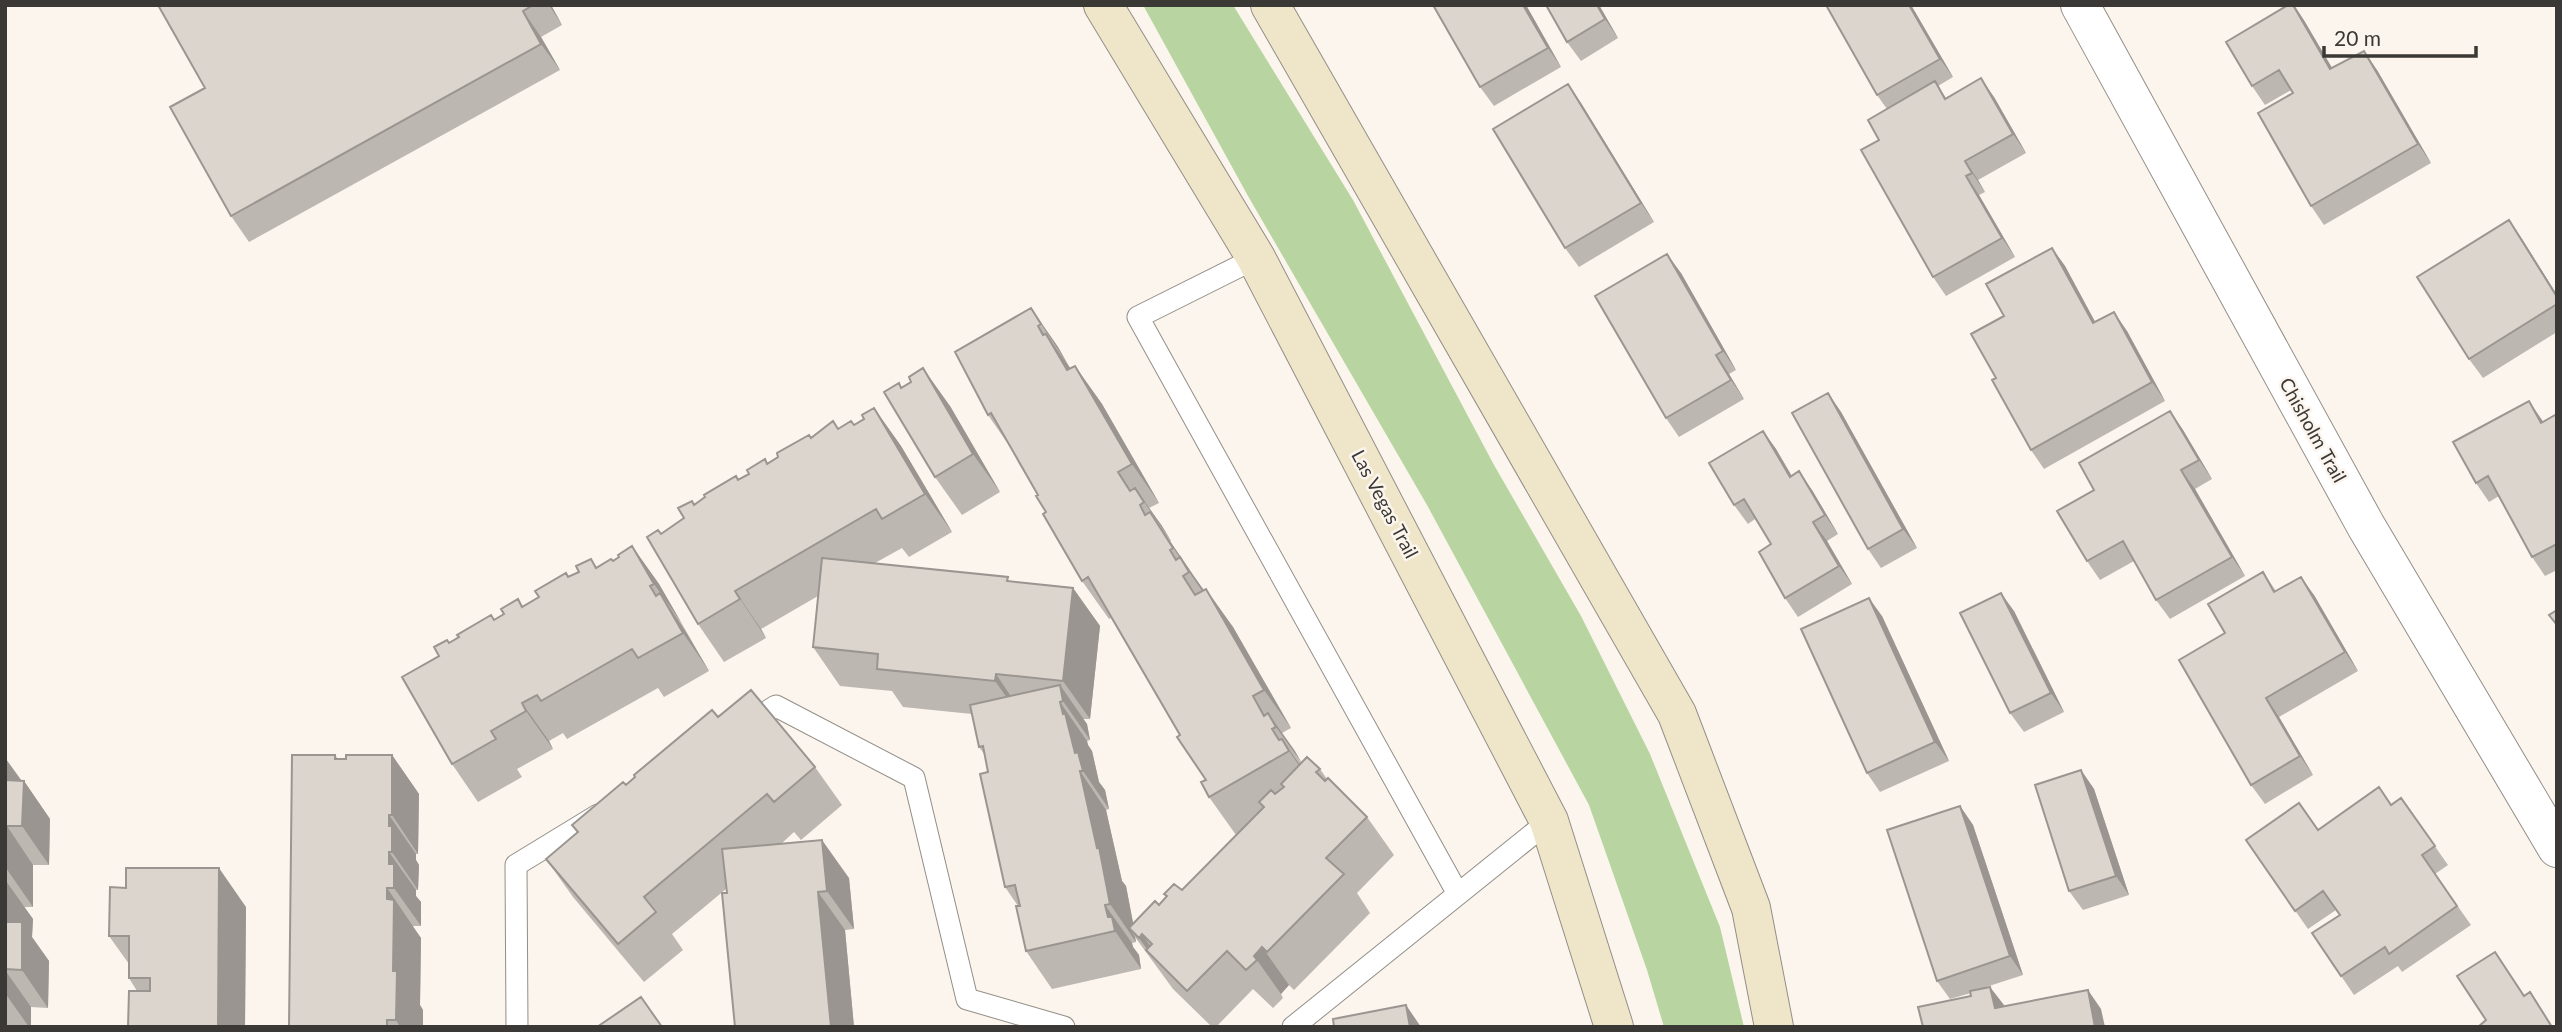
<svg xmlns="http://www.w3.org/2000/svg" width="2562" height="1032" font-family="Lato,sans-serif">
	<rect width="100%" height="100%" fill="#fbf5ed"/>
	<path fill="#b8d5a1" d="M1143,5h90l120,195 141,265 87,151 69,138 70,173 24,100h-80l-17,-57 -58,-165 -162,-300 -179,-309z"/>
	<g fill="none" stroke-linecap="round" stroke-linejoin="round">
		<g stroke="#938e87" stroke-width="23">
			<path id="service" d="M1256,258l-118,59 320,577
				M744,726l32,-20 138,72 53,221 97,28
				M517,1027l-1,-162 82,-50
				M1293,1027l256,-206"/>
		</g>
		<g stroke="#938e87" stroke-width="40">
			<path id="minor" d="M2080,5l286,521 191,322"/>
		</g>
		<g stroke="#938e87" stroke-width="40">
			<path id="secondary" d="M1103,5l153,253 293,563 65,206
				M1270,5l407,709 74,194 23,119"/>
		</g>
		<use href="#service" stroke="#fff" stroke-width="21"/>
		<use href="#minor" stroke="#fff" stroke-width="38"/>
		<use href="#secondary" stroke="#efe6ca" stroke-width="38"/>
	</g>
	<path fill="#bdb7b1" d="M158,5h393l11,20 -21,12 19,33 -311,172 -18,-26 -26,-128z
		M1433,5h93l35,62 -67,39 -14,-19z
		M1546,5h53l19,33 -37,23 -14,-19z
		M1911,5l42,72 -15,9 8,12 48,-1 32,56 -48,27 7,12 -6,3 36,62 -69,39 -13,-19 -54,-137 8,-31 -10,-14z
		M2294,5l11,17 27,47 45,1 54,93 -107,62 -13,-19 -18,-113 -2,-3 -26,15 -13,-19z
		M1581,103l73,119 -75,45 -14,-19z
		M2509,220l13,19 35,56v37l-74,46 -14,-19z
		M2052,248l13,18 30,56 32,9 38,70 -121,68 -13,-19 -35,-72 8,-62z
		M1681,273l55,97 -7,4 15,25 -65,38 -13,-19z
		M1031,308l27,39 12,21 5,-2 27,38 57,99 -10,5 13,18 9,15h-1l18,28 16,21 29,37 58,101 -9,5 19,30 19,6 7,10 40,38 27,38 -37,38 13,20 -76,77 -5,-5 -8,9 2,4 -10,10 -20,-19 -37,38h-4l-39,-38 -38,-52 1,5 -4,1 1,4 6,8 2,14 -89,20 -26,-38 -8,-45 -13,-19 -17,-115 -3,-17 -6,-8 -7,-33 -69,-7 -11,-16 -52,-5 -27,-39 5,-51 -57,33 5,9 -42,24 -26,-38 -37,-90 23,-16 11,-13 54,-31 16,-15 3,4 43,-25 43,-13 10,-6 10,-11 27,38 51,86 -43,25 -7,-9 -27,15 136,18 62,7 27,38 -10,93h-7l4,5 3,16 -3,1 1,4 4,6 7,31 6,8 4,19 -3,1 16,71 4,5 7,37 26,-18 7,-8 -2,-3 18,-4 56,-56 -2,1 -27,-38 -3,-17 -95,-162 -2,1 -27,-38 -36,-69 -8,-17 -25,-44 -25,-36z
		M902,387l48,19 50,86 -38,23 -27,-38z
		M1828,393l13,19 76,136 -36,20 -13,-19z
		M2170,411l13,19 29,49 -17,10 50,87 -75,43 -14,-19 -22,-39 -34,19 -13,-19 7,-71z
		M2557,414v156l-12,6 -13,-19 -33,-61 -10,6 -13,-19 67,-61z
		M1763,431l13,18 16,27 20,14 26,44 -11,7 25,43 -54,33 -13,-19 -14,-54 -16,-25 -7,5 -14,-19z
		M632,546l27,38 50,87 -45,26 -6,-9 -91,51 -4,-6 -14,8 4,8 -36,20 5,8 -44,25 -26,-38 -13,-108 10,-13 45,-23 29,-13 45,-30 11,-5 12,-13 6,9 16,-7z
		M2263,572l13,19 38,4 44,76 -79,46 34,58 -48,29 -14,-19 -26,-152z
		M2014,611l50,101 -40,20 -14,-19z
		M1882,616l67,145 -69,31 -13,-19z
		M718,717l97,50 27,38 -41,35 -7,-8 -13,12 68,34 5,51 -9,1 9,97h-119l-9,-138 -54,45 11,16 -39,32 -71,-85 -27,-38 32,-26 -6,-8z
		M335,755l3,4 54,-4 27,39 -1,60h-2v6l3,5 -1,25h-2v6l5,6v24h-8v2l8,10 -1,67 3,5v17h-134z
		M5,759l16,22h3l26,38 -1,46h-16v42h-9l9,12 -1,18 17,24 -1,47 -17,-1v20h-26z
		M2081,770l13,19 35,106 -46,15 -14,-19z
		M2401,798l47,67 -13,9 36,51 -69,47 -4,-6 -44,29 -42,-62 28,-18 -4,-5 -28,19 -62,-89 72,-11 73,-24z
		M1960,806l13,19 50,150 -37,12 18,20 97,2 -178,18 48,-31v-3l-21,6 -13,-18z
		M246,907l-1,120 -108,-36 -8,-13v-14l-20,-28z"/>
	<path fill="#9a9590" d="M549,5h2l11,20z
		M1523,5h3l35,62 -13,-19z
		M1597,5h2l19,33 -13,-19z
		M1909,5h2l42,72 -13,-18z
		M2294,5l11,17 39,66 -14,-19z
		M523,11l18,26 19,33 -19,-26z
		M2364,51l13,19 54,93 -13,-19z
		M1981,78l13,19 32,56 -13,-19z
		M1568,84l13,19 73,119 -13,-19z
		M1965,161l13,19 7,12 -13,-19z
		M1966,176l13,19 36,62 -13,-19z
		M2509,220l13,19 35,56v2z
		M2052,248l13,18 41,76 -13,-19z
		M1667,254l14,19 55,97 -13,-19z
		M1031,308l27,39 9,16 -26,-39z
		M2114,312l13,19 38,70 -13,-19z
		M1038,326l22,32 -14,-24 27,38 21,36 -51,-73z
		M1716,355l13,19 15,25 -13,-19z
		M1075,366l27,38 57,99 -27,-39z
		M923,368l27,38 50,86 -27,-38z
		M1828,393l13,19 76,136 -14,-19z
		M2529,401l13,19 12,22 -13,-19z
		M874,408l27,38 51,86 -27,-38z
		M2170,411l13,19 29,49 -13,-19z
		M1763,431l13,18 27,47 -13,-19z
		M2181,470l14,19 50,87 -13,-19z
		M1799,471l13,19 26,44 -13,-19z
		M1135,488l27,38 9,15 -27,-39z
		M1150,512l57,83 9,16 -27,-39z
		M1813,522l14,19 25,43 -13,-18z
		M632,546l27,38 22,38 -27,-38z
		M2301,577l13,18 44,76 -13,-19z
		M1073,588l27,38 -10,93 -27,-38z
		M1206,589l27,38 58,101 -27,-38z
		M735,591l26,38 5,9 -26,-39z
		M660,593l26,39 23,39 -26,-38z
		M2001,593l13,18 50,101 -13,-19z
		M1869,598l13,18 67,145 -14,-19z
		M996,674l26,39v6l-27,-38z
		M1060,685l27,39 3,16 -27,-39z
		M2266,698l13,19 34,58 -13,-19z
		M1060,702l27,39 1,4 4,6 7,31 6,8 4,19 -26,-38 -8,-18z
		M522,703l27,38 4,8 -27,-38z
		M1268,713l27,38 8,14 -27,-38z
		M1282,739l26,38 7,12 -26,-38z
		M392,755l27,39 -1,60 -26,-39z
		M6,759l18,25v-3l26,38 -1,46 -27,-39 -17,-46z
		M2081,770l13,19 35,106 -13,-19z
		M1080,771l26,39 16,71 4,5 9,47 -6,-5 6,9 1,5 -26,-38z
		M1960,806l13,19 50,150 -13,-19z
		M389,815l27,39v6l3,5 -1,25 -26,-38z
		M7,826l26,39v42l-27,-39z
		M822,840l27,38 5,51 -27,-38z
		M389,852l27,38v6l5,6v24l-27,-38 -5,-24z
		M219,868l27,39 -1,120h-27z
		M6,881l27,38 -1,18 17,24 -1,47 -26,-38 -17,-47z
		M387,888l34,50 -1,67 3,5v17h-23l-4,-7z
		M818,892l27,38 9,97h-23z
		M1105,905l27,38 1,4 6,8 2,14 -26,-38 -7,-14z
		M1142,934l26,38 -16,-16 -13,-18z
		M1262,947l27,38 -8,9 -27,-38z
		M5,970l26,37v20h-2l-24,-34z
		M1990,987l14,18 4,22 -13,-19z
		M2088,990l13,19 4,18h-10z
		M1406,1005l15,22h-11z"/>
	<path fill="#dcd5ce" stroke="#9a9590" stroke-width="2" d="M158,5h375l-10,6 18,33 -310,172 -61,-109 35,-19z
		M1433,5h90l25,43 -68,39z
		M1546,5h51l8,14 -38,23z
		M1826,5h83l31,54 -63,36z
		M2288,5h5l37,64 34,-18 54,93 -107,62 -53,-93 35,-20 -14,-23 -27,16 -26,-44z
		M1981,78l32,56 -48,27 7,12 -6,3 36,62 -69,39 -72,-127 18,-10 -11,-20 67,-39 10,18z
		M1568,84l73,119 -76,45 -72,-119z
		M2509,220l48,77v7l-88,55 -52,-82z
		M2052,248l41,75 21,-11 38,70 -121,68 -39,-70 4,-2 -25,-44 33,-18 -18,-32z
		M1667,254l56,97 -7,4 15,25 -65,38 -71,-122z
		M1031,308l10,16 -3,2 5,9 3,-1 21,36 8,-4 57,98 -14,8 12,19 5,-3 9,14 -4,3 5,10 5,-3 23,36 -3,2 6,10 4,-3 9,15 -6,4 12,19 11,-6 58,101 -11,6 11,20 4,-3 8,14 -4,2 7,11 3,-1 7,12 -80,46 -8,-15 5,-2 -29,-43 3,-2 -92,-158 -6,4 -39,-67 3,-2 -10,-16 2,-1 -47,-82 -3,2 -33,-63z
		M923,368l50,86 -38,23 -51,-85 15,-9 2,5 10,-6 -2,-5z
		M1828,393l75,136 -35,20 -76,-136z
		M2529,401l12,22 16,-9v130l-25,13 -44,-81 -12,7 -23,-41z
		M874,408l51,86 -43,25 -6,-10 -141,82 5,8 -42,25 -51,-87 11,-7 3,4 23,-16 -6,-10 14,-7 2,4 11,-8 -1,-2 32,-19 2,4 11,-6 -2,-4 18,-11 2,5 11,-7 -1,-4 32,-18 2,3 22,-17 5,8 13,-8 3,4 10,-6 -2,-4z
		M2170,411l29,49 -18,10 51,87 -76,43 -33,-59 -36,20 -30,-50 37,-21 -15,-27z
		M1763,431l27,46 9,-6 26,44 -12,7 26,44 -54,32 -26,-46 12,-8 -27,-45 -10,6 -25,-42z
		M632,546l22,38 -4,2 6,10 4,-3 23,40 -45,25 -6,-9 -91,52 -4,-6 -15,8 4,8 -35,20 5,8 -44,25 -50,-87 37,-21 -5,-9 13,-7 2,3 10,-6 -2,-2 34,-20 3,5 10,-6 -3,-5 17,-10 4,8 17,-10 -4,-6 31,-18 2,4 11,-5 -3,-6 15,-7 5,9 15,-9 2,2 6,-4 -1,-2z
		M822,558l186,19 -1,4 66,7 -10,93 -67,-7 -1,7 -118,-12 1,-15 -65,-7z
		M2263,572l11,20 27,-15 44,75 -79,46 34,58 -49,29 -72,-125 46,-27 -17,-29z
		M2001,593l50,100 -41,20 -50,-100z
		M1869,598l66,144 -68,31 -66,-144z
		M2557,610v15l-8,-10z
		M1060,685l3,16 -3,1 3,12 2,-1 10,40 3,-1 5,19h-3l17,77 2,-1 11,57 -5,1 3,12h4l3,14 -89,20 -10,-45h4l-5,-21 -10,2 -25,-113 8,-2 -5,-26 -4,1 -9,-42z
		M751,690l64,77 -41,35 -7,-8 -123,103 12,15 -38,32 -72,-85 32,-27 -6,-7 51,-43 3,3 9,-8 -1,-2 78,-65 6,7z
		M292,755h43v4h11v-4h46v60h-3v11h3v26h-3v12h5v24h-7v11l7,1 -1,71h4l-1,49h-9v7h-98z
		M1307,757l13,12 -4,3 9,9 3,-3 39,39 -41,41 18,16 -77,78 -5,-5 -8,9 3,4 -11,10 -19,-19 -40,40 -41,-41 6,-6 -10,-10 -3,4 -10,-10 26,-27 4,4 8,-9 -3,-2 10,-10 8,6 82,-83 -5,-5 12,-12 4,4 9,-7 -3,-3z
		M2081,770l35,106 -47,15 -34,-106z
		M5,780l19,1 -2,45h-15l-1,42z
		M2379,787l12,18 10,-7 34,48 -13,9 35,51 -68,48 -4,-7 -44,29 -29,-43 28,-18 -17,-24 -28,20 -49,-71 53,-37 19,27z
		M1960,806l50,150 -73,25 -50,-151z
		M822,840l5,51 -9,1 13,135h-96l-13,-134h5l-5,-44z
		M126,868h93l-1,159h-90l1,-36h21v-13h-21v-42h-20l1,-49 16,1z
		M5,922h17v48l-17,-1z
		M2495,952l29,44 6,-4 22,35h-74l8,-7 -29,-44z
		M1990,987l5,21 93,-18 7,37h-172l-5,-20 53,-11 -1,-5z
		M641,997l21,30h-65z
		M1406,1005l4,22h-76l-1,-8z"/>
	<g text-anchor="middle" stroke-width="5" stroke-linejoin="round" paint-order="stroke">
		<g font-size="19" fill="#3b3936" stroke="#fbf5ed">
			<text transform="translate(2313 430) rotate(61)" y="7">Chisholm Trail</text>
			<text transform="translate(1385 504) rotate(62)" y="7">Las Vegas Trail</text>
		</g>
	</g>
	<rect width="2562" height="1032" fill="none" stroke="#3b3936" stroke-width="14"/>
	<path d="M2324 46v10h152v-10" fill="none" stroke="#3b3936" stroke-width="3.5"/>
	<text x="2334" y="46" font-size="21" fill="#3b3936" stroke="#fbf5ed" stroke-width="5" paint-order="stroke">20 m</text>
</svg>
